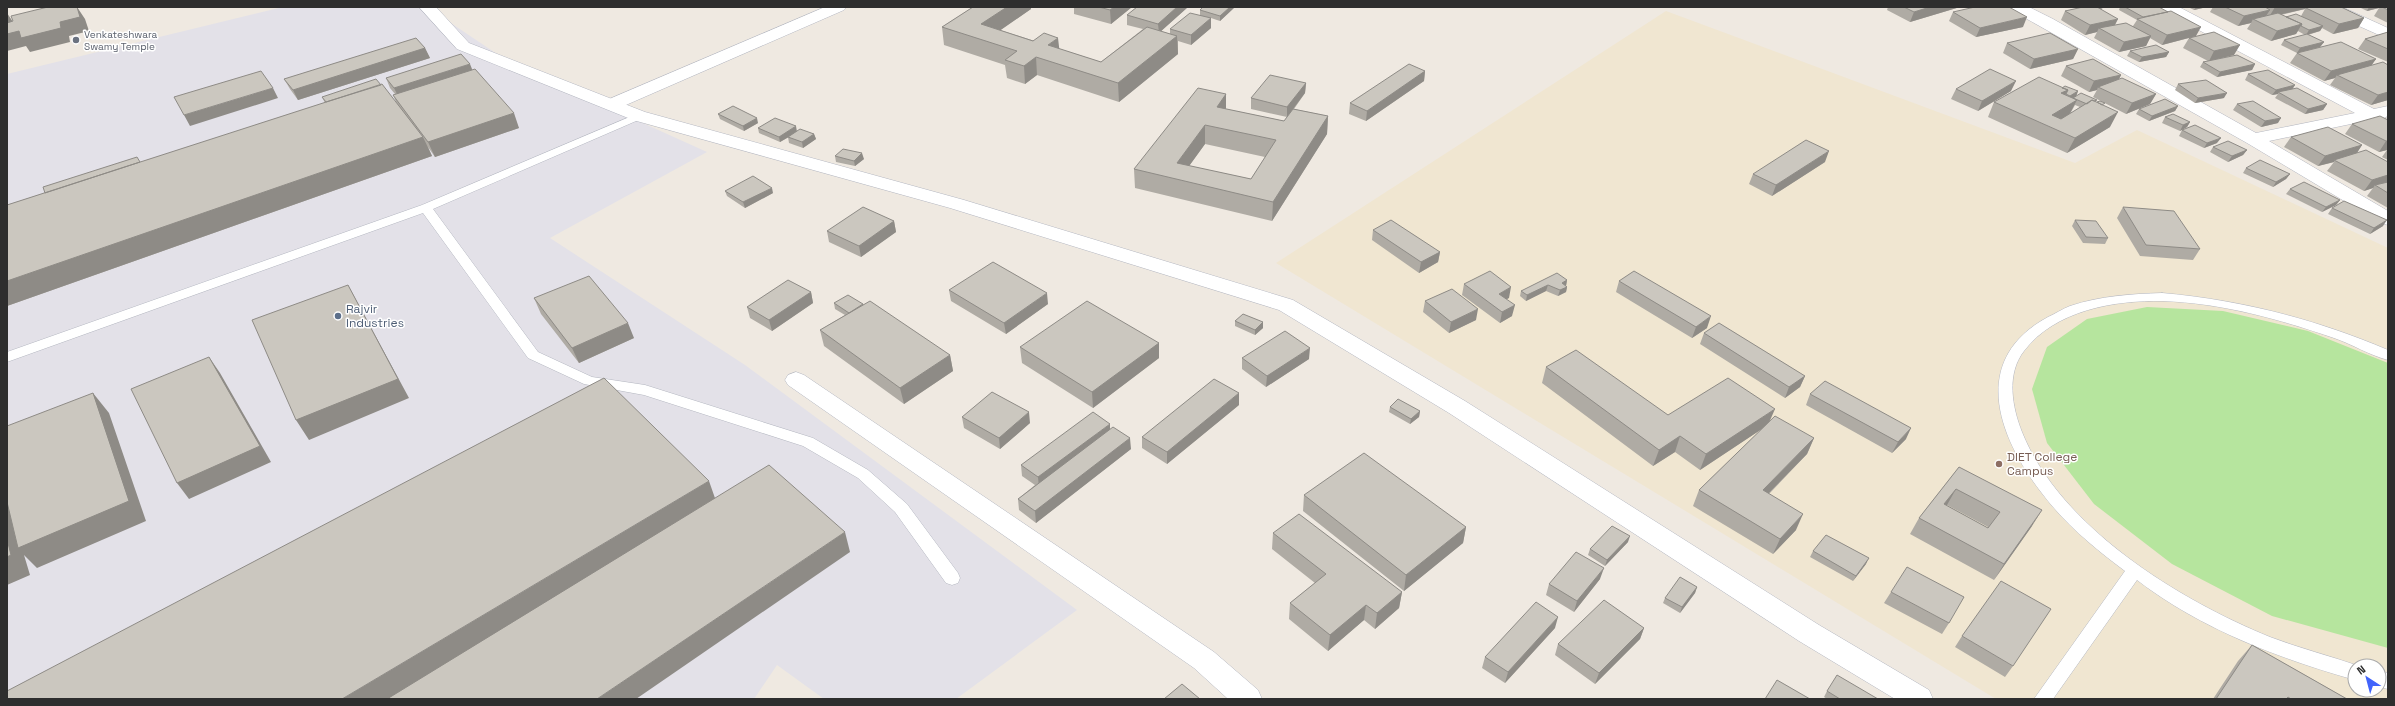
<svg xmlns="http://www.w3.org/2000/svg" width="2395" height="706" font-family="'Space Grotesk',sans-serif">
	<rect width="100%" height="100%" fill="#efe9e1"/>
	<path fill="#e3e1e8" d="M283,7h144l85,57 195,88 -157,86 195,127 332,245 -121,89h-132l-47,-34 -23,34h-747v-625z"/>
	<path fill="#f0e6d1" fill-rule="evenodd" d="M1666,11l409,152 62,-33 251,118v451h-392l-720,-436zM2355,666h24v24h-24z"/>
	<path fill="#b6e59e" d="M2147,307l76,4 85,20 80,32v285l-116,-32 -100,-52 -78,-60 -47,-61 -15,-54 15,-42 40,-28z"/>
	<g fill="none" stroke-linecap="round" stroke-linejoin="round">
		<g stroke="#b4b7c1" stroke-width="1">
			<path id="service" d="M639,113l4,1v4l-210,91 105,143 54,25 53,8 168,53 55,32 39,34 51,69 2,5 -2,5 -6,2 -6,-2 -51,-71 -37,-34 -55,-32 -159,-51 -60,-11 -56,-26 -105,-145 -416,149v-10l415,-147z
				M2162,293c79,7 153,26 226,57v10c-19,-5 -36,-16 -54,-22 -55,-19 -113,-35 -171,-37 -48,-1 -108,9 -139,50 -18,23 -12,56 -2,81 38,95 157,168 248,205 29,11 60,19 89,29h-4v14c-77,-22 -154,-51 -218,-100l-84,119h-19l91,-128c-31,-23 -61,-48 -84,-79 -44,-57 -71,-133 7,-175 7,-3 14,-8 22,-11 30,-10 61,-12 92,-13z
				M2379,671l9,2v16l-9,-2z"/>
		</g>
		<g stroke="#b4b7c1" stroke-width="1">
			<path id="minor" d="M825,7h21l-2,3 -225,98h-12l-3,-4 3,-4z
				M2009,7h20l24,12 203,114 99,-20 -194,-103 -2,-3h20l195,102 14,-3v10c-7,3 -9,8 -18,4l-101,21 119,70v14l-7,-2 -134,-80 -236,-133z
				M2321,7h21l46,21v11l-65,-29z
				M796,372l8,3 410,277 44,38 4,9h-34l-34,-31 -406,-283 -3,-5 3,-5z"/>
		</g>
		<g stroke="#b4b7c1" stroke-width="1">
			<path id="tertiary" d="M419,7h17l33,36 176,69 319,88 329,100 172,101 354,224 110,65 4,9h-38l-96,-58 -350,-228 -170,-103 -329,-102 -317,-88 -176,-71z"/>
		</g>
		<use href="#service" fill="#fff" fill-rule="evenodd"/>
		<use href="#minor" fill="#fff" fill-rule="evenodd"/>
		<use href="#tertiary" fill="#fff" fill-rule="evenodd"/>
	</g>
	<path fill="#afaba4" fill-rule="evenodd" d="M973,7h58v2l-31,21 101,32 42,-33 -16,-4v-10l10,-8h51l-27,24 9,3v-5l30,-14v-5l3,-3h32l-15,14 -9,-3v10l-20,17 -13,-4v13l-59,48 -82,-27 -12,9 -18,-6 -2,-13 -61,-20 -2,-18z
		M1074,7h58l-21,17 -37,-10z
		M1888,7h72l-50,15 -23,-12z
		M2084,7h21l-5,2 15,16 18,1 4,-6 -18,-10 1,-3h39l37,29 38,19 -20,5 41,4 -3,6 -35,7 -17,-10 3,-5 5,-1 -25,-13 6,-10 -27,7 -12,-7 -4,8 -27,6 -25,-14 3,-6 -12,3 -24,-15 4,-9z
		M2188,7h19l-13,3z
		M2213,7h128l23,11 -6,10 -25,6 -11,-6 -2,3 -12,4 16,7 -4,5 56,12 -5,6 17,35 -17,5 -41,-20 5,-7 -11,3 -34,-18 7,-10 -16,-8 3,-5 21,-5 -7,-4 -2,3 -25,7 -24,-12 4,-6 -13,3 -28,-14zM2305,9l-4,7 -15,1 -5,-2z
		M2359,7h29v16l-14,-7 5,-8 -12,3z
		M1953,12l70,15 -47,10 -27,-16z
		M2388,32v30l-30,-13 7,-10z
		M2007,43l71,6 -5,10 -43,10 -27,-16z
		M425,48l5,10 -132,42 -8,-11 -6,-10z
		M2130,51l39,1 -3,5 -27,5 -12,-6z
		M2066,66l55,9 -2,4 37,15 -6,10 -24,10 -33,-17 4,-7 -8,2 -28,-16z
		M472,70l47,58 -84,29 -7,-10 4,9 -425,150v-101l318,-102 -3,-6 75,7 -4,-9 2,-1 -5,-6 -4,-10z
		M1425,71l-1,10 -58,40 -17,-7 1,-11z
		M2248,74l45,15 34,15 -4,6 -18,4 -30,-16 3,-4 -6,1 -27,-15z
		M1306,83l-1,10 -11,16 34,7 -1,18 -55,87 -137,-33 -1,-19 92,-75v15l58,12 3,-4 -36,-8v-11zM1205,144l60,13 -14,22 -62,-13z
		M2178,84l46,14 -29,5 -20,-13z
		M2062,88l16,3 -2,5 20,6 8,4 6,21 -43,26 -79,-36 6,-15zM2075,105l5,2 -10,7z
		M1956,89l55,2 -33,20 -27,-12z
		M2237,104l41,19 -17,4 -28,-17z
		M2178,106l-3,5 -26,10 -13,-7 3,-5z
		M718,114l40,9 -14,8 -24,-12z
		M2165,117l25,5 -3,5 -7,4 -18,-8z
		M2388,120v40l-6,-3 5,-7 -8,2 -34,-18 7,-10z
		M758,128l39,3 17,3 2,5 -13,9 -14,-5 -1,-6h1l-9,5 -21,-9z
		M2182,130l35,13 -13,5 -25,-12z
		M2291,137l71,8 -6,9 32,8v46l-21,-12 6,-8 -9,3 -37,-20 7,-9 -16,4 -34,-19z
		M2213,147l34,3 -4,5 -15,7 -18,-10z
		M835,156l29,3 -9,7 -19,-4z
		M1825,162l-53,34 -23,-12 4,-10z
		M2246,168l44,6 -4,5 -13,8 -30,-14z
		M2290,189l50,11 -4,5 -14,7 -36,-18z
		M725,191l48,2 -28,15 -18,-12z
		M2123,207l77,42 -7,11 -53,-4 -23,-38z
		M2332,208l51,18 -13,8 -42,-20z
		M2075,220l33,18 -3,6 -22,-1 -11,-17z
		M894,221l2,11 -35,25 -32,-15 -2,-11z
		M1373,230l67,22 -2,10 -19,11 -47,-33z
		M1567,280l-1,6 1,1 -1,5 -8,4 -12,-5 -20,10 -6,-5 1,-5z
		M1619,281l88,47 -15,10 -76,-46z
		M1464,284l45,14 -3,1 6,17 -12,7 -38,-28z
		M949,290l99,14 -42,30 -55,-33z
		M811,292l2,11 -41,28 -22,-13 -3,-11z
		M534,298l100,40 -55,25 -38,-49z
		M1425,301l51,19 -27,13 -26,-21z
		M834,303l29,1 87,51 3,16 -49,33 -80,-58 -4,-16 25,-15 -10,-6z
		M1235,321l28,7 -8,7 -20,-9z
		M1704,333l101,43 -5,11 -15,11 -85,-54z
		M1159,343v15l-66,50 -71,-45 -2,-16z
		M1242,358l67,1 -43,28 -24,-18z
		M1546,367l122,48 101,7 45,16 -7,16 -38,40 27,36 -23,24 -80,-48 6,-16 64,-62 -63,42 -25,-18 -22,14 -111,-83z
		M1810,394l96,45 -14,14 -86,-48z
		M1239,405l-72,59 -25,-16v-11z
		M1390,407l30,4 -1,6 -9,7 -21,-12z
		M962,417l68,6 -30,26 -36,-21z
		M1110,429l21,20 -95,74 -17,-13 -1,-11 17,-14 -13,-9 -1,-11z
		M1959,467l73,59 -38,54 -84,-46 9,-16zM1946,505h1l41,22v1z
		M1304,495l162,32 -3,16 -59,48 -101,-80z
		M1273,533l129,59 -3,16 -24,21 -11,-9 -36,31 -39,-32 1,-16 25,-20 -43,-34z
		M1628,542l-23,24 -17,-11 2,-6z
		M1813,551l53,13 -13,17 -43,-24z
		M1600,579l-26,33 -28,-17 3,-11z
		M1697,587l-2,6 -15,20 -17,-10 2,-5z
		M1891,592l58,31 -7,11 -58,-31z
		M1555,628l-50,55 -23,-15 3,-11z
		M1644,628l-4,11 -45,45 -40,-29 3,-11z
		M1962,636l51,30 -8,11 -50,-30z
		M2252,645l95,54h-134l25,-38z
		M1827,691l51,8h-51l-3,-2z"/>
	<path fill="#8e8b86" d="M77,7l8,12 4,12 -20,5 1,6 -40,10 -4,-6 -19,5v-38l6,9h47z
		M1007,7h24v2l-46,32 -4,-17z
		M1114,7h18l-21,17 -1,-14z
		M1177,7h11l-29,26 -1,-9z
		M1230,7h5l-15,14v-5z
		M1930,7h30l-50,15 4,-10z
		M2098,7h7l-9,4z
		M2196,7h11l-13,3z
		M2275,7h37l-6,1 -1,1 -36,8z
		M2369,7h11l-1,1 -12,3z
		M2270,10l-6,9h-11l-2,4 -13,3 6,-10z
		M2027,17l-4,10 -47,10 4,-9z
		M1211,18v10l-20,17v-10z
		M2364,18l-6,10 -25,6 6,-10z
		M2118,19l-5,10 -14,-1 -2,4 -12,3 5,-10z
		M2302,24l-6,10 -25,7 6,-10z
		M2323,26l-3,5 -14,4 3,-5z
		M2201,27l-5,9 -34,9 5,-10z
		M1177,36l1,18 -59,48 -1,-19z
		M2151,36l-5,10 -27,6 5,-10z
		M1058,38l2,17 -12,-10z
		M2324,42l-4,5 -23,6 3,-5z
		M2240,45l-6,10 -25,6 5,-10z
		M425,48l5,10 -132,42 -5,-10z
		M2078,49l-5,10 -43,10 4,-10z
		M2169,52l-3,5 -27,5 3,-5z
		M1036,57l1,18 -12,9 -1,-18z
		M2376,59l-7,10 -32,6 -2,3 -11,3 7,-10z
		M470,64l4,10 -75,24 -5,-10z
		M2255,64l-3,6 -35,7 3,-5z
		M1425,71l-1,10 -58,40 1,-10z
		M2121,75l-5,10 -18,2 -1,3 -8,2 5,-11z
		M2016,81l-5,10 -33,20 4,-10z
		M1306,83l-1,10 -18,24v-10z
		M2295,85l-3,5 -14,2v2l-6,1 4,-5z
		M273,88l5,10 -88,28 -6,-11z
		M2068,90l-8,15 1,-12z
		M2078,91l-2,6 -8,4 2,-5z
		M2388,92v8l-17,5 7,-10z
		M2227,93l-3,5 -29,5 3,-5z
		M1226,94v19l-9,-6z
		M2156,94l-6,10 -24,10 6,-11z
		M2077,100l-8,15 -20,12 3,-12z
		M2327,104l-4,6 -18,4 3,-5z
		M2178,106l-3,5 -26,10 3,-5z
		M2118,112l-8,15 -43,26 8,-15z
		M514,113l5,15 -84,29 -7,-15z
		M1328,116l-1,18 -55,87 1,-19z
		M757,118l1,5 -14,8 -1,-5z
		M2281,118l-3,5 -17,4 4,-6z
		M2190,122l-3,5 -7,4 3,-6z
		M1205,125v19l-26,36 -2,-17z
		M796,126l1,6 -17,10 -1,-5z
		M814,134l2,5 -13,9 -1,-6z
		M423,137l9,19 -425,150v-25z
		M2221,138l-4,5 -13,5 3,-5z
		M2386,141h2v7l-1,2 -8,2z
		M2362,145l-7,11 -21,4v2l-16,4 7,-10z
		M2247,150l-4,5 -15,7 4,-6z
		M1829,151l-4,11 -53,34 4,-11z
		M862,153l2,6 -9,7 -1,-5z
		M2290,174l-4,5 -13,8 3,-5z
		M2388,175v8l-13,2 -2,3 -9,3 8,-11z
		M772,188l1,5 -28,15 -2,-6z
		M2340,200l-4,5 -14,7 4,-5z
		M2387,220l-4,6 -13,8 4,-6z
		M894,221l2,11 -35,25 -2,-11z
		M1440,252l-2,10 -19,11 2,-11z
		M1567,280l-1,6 -4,-3z
		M348,285l61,113 -100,42 -13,-20z
		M1548,285l-2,6 -20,10 1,-6z
		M1511,287l-2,11 -12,6 2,-10z
		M1567,287l-1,5 -8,4 2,-6z
		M811,292l2,11 -41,28 -3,-11z
		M1047,293l1,11 -42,30 -2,-11z
		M1515,305l-3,11 -12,7 2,-11z
		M1478,309l-2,11 -27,13 2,-11z
		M1711,316l-4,12 -15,10 4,-11z
		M1263,322v6l-8,7v-5z
		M628,323l6,15 -55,25 -7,-15z
		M1159,343v15l-66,50 -1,-16z
		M1310,348l-1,11 -43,28 1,-11z
		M950,355l3,16 -49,33 -4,-16z
		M209,357l11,16 51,89 -82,37 -12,-16z
		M1805,376l-5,11 -15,11 4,-11z
		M93,393l16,20 37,108 -109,47 -13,-13 6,20 -23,10v-96z
		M1239,393v12l-72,59v-12z
		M1775,409l-7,16 -68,45 6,-16z
		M1420,411l-1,6 -9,7 1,-5z
		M1029,412l1,11 -30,26 -1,-11z
		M1110,424v11l-71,53 -1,-11z
		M1911,428l-5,11 -14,14 6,-11z
		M1680,436l-5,16 -22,14 6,-16z
		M1130,438l1,11 -95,74 -1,-12z
		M1814,438l-7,16 -51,52 7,-16z
		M709,481l7,20 -327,198h-47z
		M1956,489l-9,16 -12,15 9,-16z
		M2042,510l-10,16 -38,54 10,-16z
		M1803,514l-7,16 -23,24 7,-15z
		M1466,527l-3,16 -59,48 2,-16z
		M845,532l5,20 -214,147h-39z
		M1630,536l-2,6 -23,24 2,-6z
		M1869,558l-3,6 -13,17 3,-5z
		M1604,568l-4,11 -26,33 3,-11z
		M1697,587l-2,6 -15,20 2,-6z
		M1402,592l-3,16 -24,21 2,-16z
		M1366,605l-2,15 -36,31 2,-16z
		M1558,617l-3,11 -50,55 3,-11z
		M1644,628l-4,11 -45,45 4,-11z"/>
	<path fill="#cbc7bf" stroke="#8e8b86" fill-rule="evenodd" d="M48,7h29l3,10 -20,5 1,6 -40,10 -2,-7 -12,3v-11l6,-2 -2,-5z
		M973,7h34l-26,17 52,17 11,-8 14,5 -10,7 53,17 46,-35 30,9 -59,47 -82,-26 -12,9 -19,-6 12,-9 -75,-24z
		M1099,7h15l-4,3z
		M1137,7h40l-19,17 -31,-9z
		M1203,7h27l-10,9 -20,-6z
		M1904,7h26l-16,5z
		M1975,7h34l18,10 -47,11 -27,-16z
		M2083,7h14l21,12 -28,6 -25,-14z
		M2125,7h34l9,5 -25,5z
		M2225,7h40l5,3 -26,6z
		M2311,7h30l23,11 -25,6 -33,-16z
		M2382,7h6v3z
		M2171,11l30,16 -34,8 -30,-16z
		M1190,13l21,5 -20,17 -21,-6z
		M2278,13l24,11 -25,7 -24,-12z
		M2296,14l27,12 -14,4 -8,-4 1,-2 -16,-7z
		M2126,23l25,13 -27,6 -25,-14z
		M2214,32l26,13 -26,6 -25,-13z
		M2388,32v17l-23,-10z
		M2050,33l28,16 -44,10 -27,-16z
		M2307,34l17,8 -24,6 -16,-8z
		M416,38l9,10 -132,42 -9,-11z
		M2341,42l35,17 -45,12 -34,-18z
		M2156,45l13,7 -27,5 -12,-6z
		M461,54l9,10 -76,24 -8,-10z
		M2237,55l18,9 -35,8 -17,-10z
		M2093,59l28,16 -27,6 -28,-15z
		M2383,62l5,3v27l-10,3 -41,-20z
		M1409,64l16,7 -58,40 -17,-8z
		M475,69l39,44 -86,29 -35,-47z
		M1990,69l26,12 -34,20 -26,-12z
		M2268,70l27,15 -19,5 -28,-16z
		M261,71l12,17 -89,27 -10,-18z
		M1270,75l36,8 -19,24 -36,-9z
		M2039,77l29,13 -7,3 16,7 -25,15 9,4 31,-19 26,12 -43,26 -81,-36z
		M2122,78l34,16 -24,9 -34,-16z
		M376,79l5,6 -55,17 -4,-5z
		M2206,80l21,13 -29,5 -20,-14z
		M382,84l41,53 -416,144v-76z
		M2065,86l13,5 -8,5 -4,-2 2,-4 -6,-2z
		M1198,88l28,6 -9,13 67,14 9,-12 35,7 -55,86 -139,-33zM1205,125l71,15 -25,39 -74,-16z
		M2297,88l30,16 -19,5 -30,-17z
		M2081,93l16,7 -3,1 -2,-1 -5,4 -14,-6z
		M2165,99l13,7 -26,10 -13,-7z
		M2100,101l5,2 -3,2 -5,-3z
		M2253,101l28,17 -16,3 -28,-17z
		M733,106l24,12 -14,8 -25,-12z
		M2173,114l17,8 -7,3 -18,-8z
		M2380,116l8,4v21h-2l-34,-17z
		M775,118l21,8 -17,11 -21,-9z
		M2195,125l26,13 -14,5 -25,-13z
		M2328,127l34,18 -37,11 -34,-19z
		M800,129l14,5 -12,8 -14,-5z
		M1806,140l23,11 -53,34 -23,-11z
		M2228,141l19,9 -15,6 -19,-9z
		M843,149l19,4 -8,8 -19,-5z
		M2366,150l22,12v13l-16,5 -38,-20z
		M137,157l3,5 -95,31 -2,-6z
		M2260,160l30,14 -14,8 -30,-14z
		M753,176l19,12 -29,14 -18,-11z
		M2304,182l36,18 -14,7 -36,-18z
		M2388,182v11l-13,-8z
		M2344,201l43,19 -13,8 -42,-20z
		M863,207l31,14 -35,25 -32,-15z
		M2123,207l51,4 26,38 -54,-4z
		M1391,220l49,32 -19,10 -48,-32z
		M2075,220l21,1 12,17 -22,-1z
		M993,262l54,31 -43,30 -55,-33z
		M1490,271l21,16 -12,7 16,11 -13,7 -38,-28z
		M1634,271l77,45 -15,11 -77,-46z
		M1557,273l10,7 -5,3 5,4 -7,3 -12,-5 -21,10 -6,-4z
		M589,276l39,47 -56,25 -38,-50z
		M788,280l23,12 -42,28 -22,-13z
		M348,285l50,94 -102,41 -44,-100z
		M1452,289l26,20 -27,13 -26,-21z
		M848,295l15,9 -14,9 -15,-10z
		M870,301l80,54 -50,33 -80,-58z
		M1087,301l72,42 -67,49 -72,-45z
		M1243,314l20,8 -8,8 -20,-9z
		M1719,323l86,53 -16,11 -85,-54z
		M1285,331l25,17 -43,28 -25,-18z
		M1576,350l92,65 60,-37 47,31 -69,45 -26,-18 -21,14 -113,-83z
		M209,357l51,89 -83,37 -46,-94z
		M604,378l105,103 -367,218h-335v-8z
		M1214,379l25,14 -72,59 -25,-15z
		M1825,381l86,47 -13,14 -88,-48z
		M992,392l37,20 -30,26 -37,-21z
		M93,393l36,108 -111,47 -11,-46v-76z
		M1398,399l22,12 -9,8 -21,-12z
		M1093,412l17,12 -72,53 -17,-12z
		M1775,416l39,22 -51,52 40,24 -23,25 -81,-49z
		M1113,427l17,11 -95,73 -17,-12z
		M1364,453l102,74 -60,48 -102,-80z
		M769,465l76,67 -248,167h-210z
		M1959,467l83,43 -38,54 -85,-46zM1956,489l44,23 -12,16 -44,-24z
		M1299,514l103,78 -25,21 -11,-8 -36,30 -40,-32 36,-29 -53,-41z
		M1612,526l18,10 -23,24 -17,-11z
		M1826,535l43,23 -13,18 -43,-25z
		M7,539l4,16 -4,2z
		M1576,552l28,16 -27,33 -28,-17z
		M1907,567l57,30 -15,26 -58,-31z
		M1680,577l17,10 -15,20 -17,-9z
		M2001,581l50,28 -38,57 -51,-30z
		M1604,600l40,28 -45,45 -41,-29z
		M1536,602l22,15 -50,55 -23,-15z
		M2252,645l95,54h-56l-3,-2 -2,2h-70z
		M1837,675l41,24h-38l-13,-8z
		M1777,680l33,19h-45z
		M1182,684l18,15h-36z"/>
	<circle fill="#6b7280" stroke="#fff" stroke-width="1.5" cx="76" cy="40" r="4"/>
	<circle fill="#5c6f8a" stroke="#fff" stroke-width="1.5" cx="338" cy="316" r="4"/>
	<circle fill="#8d6e63" stroke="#fff" stroke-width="1.5" cx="1999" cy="464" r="4"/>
	<g text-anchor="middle" stroke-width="3" stroke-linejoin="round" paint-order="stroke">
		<g font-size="10" fill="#5b616d" stroke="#fff" text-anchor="start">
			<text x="84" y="38">Venkateshwara<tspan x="84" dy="12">Swamy Temple</tspan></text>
		</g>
		<g font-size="12" fill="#4e5e75" stroke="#fff" text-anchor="start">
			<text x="346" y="313">Rajvir<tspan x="346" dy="14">Industries</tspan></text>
		</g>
		<g font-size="12" fill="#785e54" stroke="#fff" text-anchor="start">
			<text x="2007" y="461">DIET College<tspan x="2007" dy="14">Campus</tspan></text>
		</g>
	</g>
	<rect width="2395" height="706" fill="none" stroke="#2e2e2e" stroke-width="16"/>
	<g transform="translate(2367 678) rotate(324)"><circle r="19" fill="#ffffff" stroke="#ababab"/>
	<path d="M0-3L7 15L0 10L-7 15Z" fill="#4264fb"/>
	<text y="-6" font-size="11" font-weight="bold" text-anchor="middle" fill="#2e2e2e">N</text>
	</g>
</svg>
